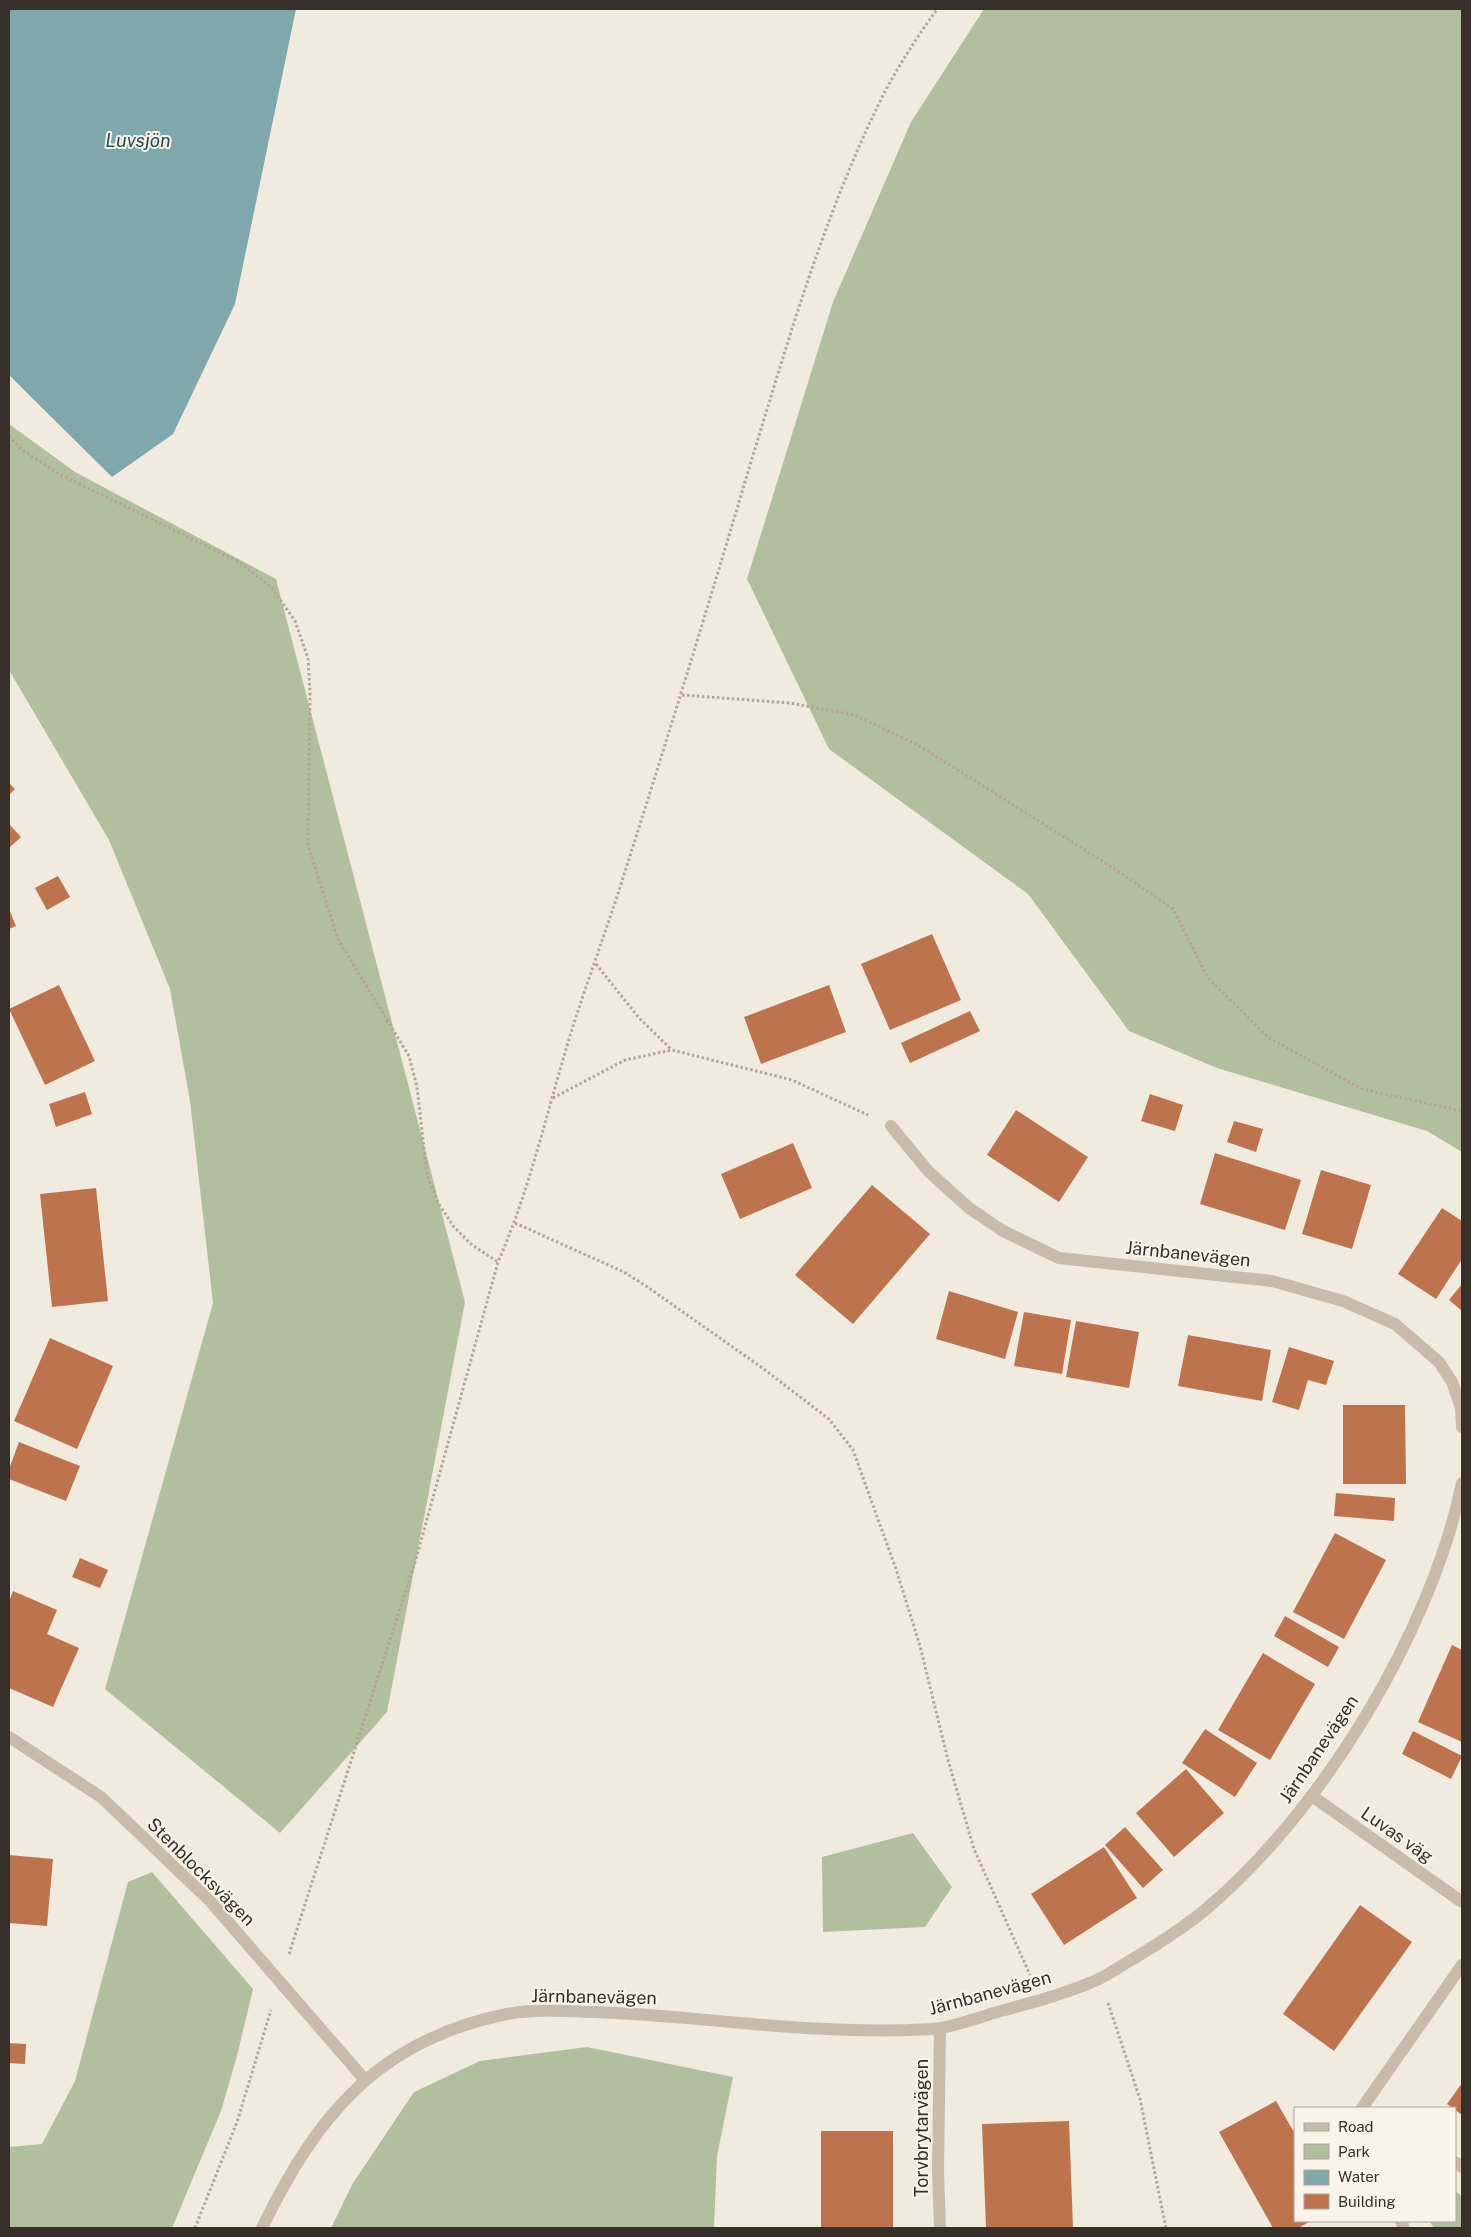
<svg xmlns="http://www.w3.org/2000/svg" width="1471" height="2237" font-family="'Public Sans',sans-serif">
	<rect width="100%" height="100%" fill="#f1eade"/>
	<path fill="#b2bf9f" d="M984,9h478v1143l-35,-21 -210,-63 -88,-37 -101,-137 -199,-145 -82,-170 86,-277 78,-180z
		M9,424l66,48 201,107 189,723 -78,410 -107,121 -175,-144 108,-386 -23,-202 -20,-112 -61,-149 -100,-170z
		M913,1833l39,54 -27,40 -102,5 -1,-75z
		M152,1872l101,117 -16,67 -16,55 -49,117h-163v-81l33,-3 33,-63 53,-199z
		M587,2047l146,30 -16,79 -3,72h-383l22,-45 61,-91 66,-31z
		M1455,2191l7,5v32h-28l-5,-7h26z"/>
	<path fill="#7fa7ac" d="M9,9h287l-61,295 -62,130 -61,43 -103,-102z"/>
	<path fill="#be734f" d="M9,783l6,6 -6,6z
		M9,824l12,13 -12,11z
		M58,876l12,21 -23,13 -12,-22z
		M9,909l7,17 -7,3z
		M932,934l29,66 -71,30 -29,-66z
		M59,985l36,76 -50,24 -36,-76z
		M829,985l17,47 -85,32 -17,-47z
		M970,1011l10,20 -70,32 -9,-20z
		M85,1092l7,22 -36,13 -7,-23z
		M1150,1094l33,11 -8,26 -34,-10z
		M1016,1110l72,47 -29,45 -72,-47z
		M1234,1121l29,8 -7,23 -29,-10z
		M793,1143l19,45 -72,31 -19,-45z
		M1215,1153l86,27 -16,50 -85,-26z
		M1321,1170l50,15 -19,64 -50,-15z
		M872,1185l58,49 -77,90 -58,-49z
		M96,1188l12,113 -56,6 -12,-113z
		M1442,1208l20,13v38l-26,40 -38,-25z
		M1462,1284v27l-13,-11z
		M949,1291l69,21 -13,47 -69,-20z
		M1024,1312l47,8 -9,54 -48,-8z
		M1076,1321l63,11 -10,56 -63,-11z
		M1188,1335l83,15 -9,51 -84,-15z
		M50,1338l63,28 -36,83 -63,-28z
		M1289,1347l45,14 -8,24 -18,-5 -9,30 -27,-8z
		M1343,1405h62l1,79h-63z
		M19,1442l61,24 -14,35 -57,-22v-10z
		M1336,1493l59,5 -1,23 -60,-5z
		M1335,1533l51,27 -42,79 -51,-27z
		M80,1558l28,12 -8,18 -28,-11z
		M13,1591l44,19 -10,24 32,14 -26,59 -44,-19v-86z
		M1285,1616l54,31 -11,20 -54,-31z
		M1452,1645l10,5v92l-44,-20z
		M1263,1653l52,31 -45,76 -52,-30z
		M1205,1729l52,34 -22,34 -53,-34z
		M1413,1731l49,25 -11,23 -49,-25z
		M1186,1769l38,44 -50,44 -38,-44z
		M1125,1827l38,43 -20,18 -38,-43z
		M1104,1847l33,51 -73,47 -33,-51z
		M9,1855l44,4 -6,67 -38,-3z
		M1360,1905l52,37 -78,109 -51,-37z
		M9,2043l17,1 -1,20 -16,-1z
		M1462,2083v32l-15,-11z
		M1276,2101l19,33v87h16l-13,7h-25l-54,-96z
		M1069,2121l4,107h-87l-4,-104z
		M821,2131h72v97h-72z"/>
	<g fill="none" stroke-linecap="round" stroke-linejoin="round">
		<path stroke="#b4a595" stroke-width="3" stroke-dasharray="2.5 2.5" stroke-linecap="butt" d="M9,436l12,13 38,25 180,88 33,26 23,33 13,37 2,35 -2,152 30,94 71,117 8,31 10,88 10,26 17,26 18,18 26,17
			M682,695l108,8 64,12 64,30 189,119 66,45 35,69 61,60 93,51 100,22
			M596,964l43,54 33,32
			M553,1098l72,-38 47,-10 120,30 76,35
			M515,1223l109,49 25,16 112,79 68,52 24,31 43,119 24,77 28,114 26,89 56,126
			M289,1954l127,-395 82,-297c34,-77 51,-161 77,-242 15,-46 32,-92 47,-139 44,-138 87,-277 128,-416 36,-117 70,-236 122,-347 17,-38 41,-75 65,-109
			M1108,2003l32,96 26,129
			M195,2228l42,-106 34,-112"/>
		<path stroke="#c8bbab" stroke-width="12" d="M891,1126l38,46 40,36 34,23 56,27 213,23 71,20 52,23 44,38 13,20 9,26 1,19
			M9,1737l92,60 109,104 155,179
			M1312,1796l150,106
			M940,2028l-2,142 2,58
			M1362,2108l100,-143
			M1455,2162l7,5
			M1401,2221l3,7
			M262,2228c55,-113 116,-188 245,-214 27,-5 59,-3 87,-2 71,2 141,12 212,16 35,2 69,3 103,2 10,-1 22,0 32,-2 18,-3 36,-10 53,-15 35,-10 72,-19 105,-34 12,-6 23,-14 34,-20 25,-15 50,-31 72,-49 117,-98 226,-278 257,-427"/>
	</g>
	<g text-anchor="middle" stroke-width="4" stroke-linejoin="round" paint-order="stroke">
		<g font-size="18" fill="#372f29" stroke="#f9f3ea">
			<text transform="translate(1188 1254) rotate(6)" y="6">Järnbanevägen</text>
			<text transform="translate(1319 1749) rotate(-56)" y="6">Järnbanevägen</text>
			<text transform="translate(1397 1835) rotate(35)" y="6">Luvas väg</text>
			<text transform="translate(201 1872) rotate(45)" y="6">Stenblocksvägen</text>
			<text transform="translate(990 1993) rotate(-15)" y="6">Järnbanevägen</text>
			<text transform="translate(594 1997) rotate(1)" y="6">Järnbanevägen</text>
			<text transform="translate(922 2128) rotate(-90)" y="6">Torvbrytarvägen</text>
		</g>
		<g font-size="19" font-style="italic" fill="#224e55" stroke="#f9f3ea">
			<text x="138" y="147">Luvsjön</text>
		</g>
	</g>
	<rect width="1471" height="2237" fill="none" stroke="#372f29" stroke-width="20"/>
	<rect x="1294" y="2107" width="162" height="115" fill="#f9f3ea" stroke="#aba59d"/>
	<rect x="1304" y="2123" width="25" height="8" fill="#c8bbab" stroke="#aba59d"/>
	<text x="1338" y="2132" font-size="15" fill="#372f29">Road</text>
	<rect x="1304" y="2144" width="25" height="15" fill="#b2bf9f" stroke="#aba59d"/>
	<text x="1338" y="2157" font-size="15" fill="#372f29">Park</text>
	<rect x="1304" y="2170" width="25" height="15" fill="#7fa7ac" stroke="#aba59d"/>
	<text x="1338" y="2182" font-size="15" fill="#372f29">Water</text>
	<rect x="1304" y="2194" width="25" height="15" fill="#be734f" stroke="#aba59d"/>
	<text x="1338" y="2207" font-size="15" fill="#372f29">Building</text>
</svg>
